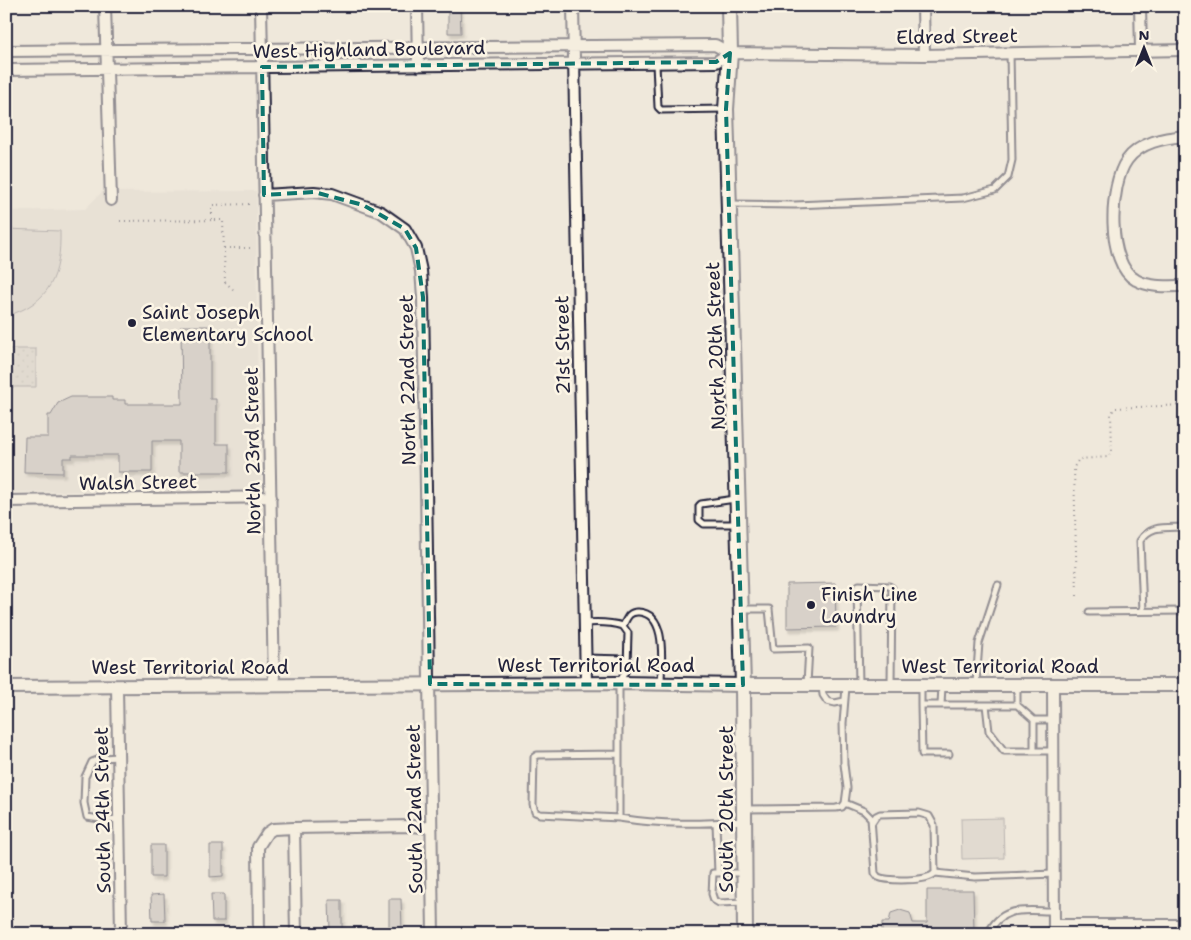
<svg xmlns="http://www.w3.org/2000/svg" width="1191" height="940" font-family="'Shantell Sans',sans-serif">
	<defs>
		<pattern id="park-dots" width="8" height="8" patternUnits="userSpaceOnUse" patternTransform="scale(1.25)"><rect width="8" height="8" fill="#d1cbc3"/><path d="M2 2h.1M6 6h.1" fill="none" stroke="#b3aea8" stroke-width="1.8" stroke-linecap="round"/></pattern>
		<filter id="shadow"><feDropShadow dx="2.5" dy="4" stdDeviation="1" flood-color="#0004"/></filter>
	</defs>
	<rect width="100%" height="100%" fill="#efe8db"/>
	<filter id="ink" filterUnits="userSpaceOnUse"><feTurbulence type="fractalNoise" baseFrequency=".02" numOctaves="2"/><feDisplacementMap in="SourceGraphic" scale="10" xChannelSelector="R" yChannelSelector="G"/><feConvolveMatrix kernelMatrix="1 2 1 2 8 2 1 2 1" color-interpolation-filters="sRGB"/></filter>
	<g filter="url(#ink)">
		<path fill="#e0d9cf" d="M256,191l1,152 4,147 -255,2v-281l79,-2 17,-17z"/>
		<path fill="#d1cbc3" stroke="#7a767f" d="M6,229l54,2c1,43 -9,72 -54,85z
			M1003,818l1,40 -42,1 -1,-40z"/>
		<path fill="url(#park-dots)" stroke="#7a767f" d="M6,349h30v38h-30z"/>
		<path fill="#bcb7b3" stroke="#22223b" filter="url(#shadow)" d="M448,6h12l1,27h-13z
			M181,326h29v73h6v45h13v28h-50v-31h-27v31h-34v-17h-46v3h-9v15l-39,-1 1,-35h23v-22h3l7,-12 13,-6h41v3h13v4h57z
			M835,583l1,44 -49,1v-44z
			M151,845h13v32h-13z
			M210,845h13v31l-13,1z
			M927,890h46l1,42 -92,2v-12h7l2,-9 9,-3 10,3 3,10h14z
			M164,894l1,27h-13l-1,-26z
			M211,894h13v27h-12z
			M389,899h12l1,32h-13z
			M329,900h13v31h-12z"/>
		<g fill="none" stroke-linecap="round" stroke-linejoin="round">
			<g stroke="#22223b" stroke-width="9">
				<path id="service" d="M656,64l2,43 3,3 65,-1
					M730,204l65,1 168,-7 32,-8 13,-13 4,-17 -2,-107
					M735,499l-34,5 -2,2v14l5,4h34
					M742,609h27l4,40 36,-1 -2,36
					M1143,611l-3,-70c11,-17 26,-13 45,-14
					M1089,612l96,-1
					M585,623c13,-1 25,-1 38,3l5,7 -1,35 -8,15v135c43,7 81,6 125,3
					M623,626c4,-8 6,-15 16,-14 29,2 22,51 22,71
					M585,658l41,1
					M859,684l-2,-96 2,-3 30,1 3,2 -1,95
					M976,684l3,-41 19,-58
					M1017,685v20
					M822,686l1,9 4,6 8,2 9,-2
					M921,686v19
					M941,705l1,-19
					M1034,720h19
					M1034,751v-31l-17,-15h-31l3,26 15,20h49
					M619,754l-82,1 -3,2 -1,48 2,7 5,2 79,4
					M949,754h-27l-1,-49h65
					M118,757l-15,1 -11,4 -7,15 -1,26 3,14 19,3 13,-1
					M845,803l19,8 7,7 4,55 3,4c10,4 49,5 57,-4l-1,-48 -5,-9 -10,-3 -39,1 -4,2 -4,6
					M745,809l91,-1 6,-1 3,-4 2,-15 -3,-24 -1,-41 3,-36
					M716,823l2,50
					M743,873h-30l-1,21 2,6 5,3 26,-1
					M935,873l40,4 79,-3
					M988,934c14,-30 38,-23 66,-23"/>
			</g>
			<g stroke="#22223b" stroke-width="14">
				<path id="minor" d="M105,6l6,194
					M261,6l13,679
					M417,6l1,60
					M573,6l13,677
					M923,6l1,49
					M1140,6l1,44
					M6,51l709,-6 15,8 194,2 261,-5
					M6,70l710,-8 14,-9
					M1185,136c-21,2 -45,6 -58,24 -18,25 -21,104 9,120 14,8 34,6 49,6
					M264,195l50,-3 18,2 49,18 24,17 11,19 5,23 2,26 10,637
					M6,501l265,-4
					M1053,685l1,249
					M117,686l4,248
					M294,828l2,106
					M1054,925h131
					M259,934l-1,-87 9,-14 6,-4 21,-1 119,-2 18,2"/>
			</g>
			<g stroke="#22223b" stroke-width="16">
				<path id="tertiary" d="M6,687l613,-4 124,2h442"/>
			</g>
			<g stroke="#22223b" stroke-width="18">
				<path id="secondary" d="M729,6l1,47 -4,56 17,576 2,249"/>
			</g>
			<path stroke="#22223b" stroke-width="2" stroke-dasharray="1 4" stroke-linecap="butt" d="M212,219v-14l38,-1
				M120,221l103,-1 2,62 11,10
				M224,248h27
				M1077,596l-3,-129 5,-8 29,-2 4,-6 -1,-37 4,-6 70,-3"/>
			<use href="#service" stroke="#fcf5e5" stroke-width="5"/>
			<use href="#minor" stroke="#fcf5e5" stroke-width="10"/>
			<use href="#tertiary" stroke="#fcf5e5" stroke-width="12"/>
			<use href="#secondary" stroke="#fcf5e5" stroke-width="14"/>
		</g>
	</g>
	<path d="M0 0H1191V940H0ZM730,53l-4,56 17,576 -313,-1 -7,-387 -7,-49 -11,-19 -42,-24 -49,-13 -50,3 -2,-128 454,-5z" fill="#efe8db" fill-opacity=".55" fill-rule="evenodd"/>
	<path fill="none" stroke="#0f766e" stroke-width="4" stroke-dasharray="10 6" stroke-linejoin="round" d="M730,53l-4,56 17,576 -313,-1 -7,-387 -7,-49 -11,-19 -42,-24 -49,-13 -50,3 -2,-128 454,-5z"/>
	<g fill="#22223b" stroke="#fcf5e5" stroke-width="2">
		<circle cx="132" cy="323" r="5"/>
		<circle cx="811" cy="605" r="5"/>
	</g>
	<g text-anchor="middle" stroke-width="5" stroke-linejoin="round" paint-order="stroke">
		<g font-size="19" fill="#22223b" stroke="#fcf5e5">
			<text transform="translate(957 36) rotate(-1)" y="7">Eldred Street</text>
			<text transform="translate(369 49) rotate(-1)" y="7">West Highland Boulevard</text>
			<text transform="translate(562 345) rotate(-91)" y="7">21st Street</text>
			<text transform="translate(715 346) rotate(-92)" y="7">North 20th Street</text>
			<text transform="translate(407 380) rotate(-91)" y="7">North 22nd Street</text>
			<text transform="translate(252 451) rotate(-91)" y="7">North 23rd Street</text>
			<text transform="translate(138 482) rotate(-1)" y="7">Walsh Street</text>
			<text x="596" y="672">West Territorial Road</text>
			<text x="1000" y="673">West Territorial Road</text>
			<text x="190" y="674">West Territorial Road</text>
			<text transform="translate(414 809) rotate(-91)" y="7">South 22nd Street</text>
			<text transform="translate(726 809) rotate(-90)" y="7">South 20th Street</text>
			<text transform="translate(102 810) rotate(-91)" y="7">South 24th Street</text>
		</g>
		<g font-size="19" fill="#22223b" stroke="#fcf5e5" text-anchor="start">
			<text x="142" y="319">Saint Joseph<tspan x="142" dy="22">Elementary School</tspan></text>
			<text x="821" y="601">Finish Line<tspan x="821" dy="22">Laundry</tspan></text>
		</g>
	</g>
	<rect width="1191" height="940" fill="none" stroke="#fcf5e5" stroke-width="25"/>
	<rect x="12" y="12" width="1166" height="915" fill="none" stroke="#22223b" stroke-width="2" filter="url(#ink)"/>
	<g transform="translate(1144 48)" stroke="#fcf5e5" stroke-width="4" paint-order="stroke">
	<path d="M0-4L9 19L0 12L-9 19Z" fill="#22223b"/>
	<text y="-8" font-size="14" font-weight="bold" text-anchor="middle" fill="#22223b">N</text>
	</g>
</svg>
